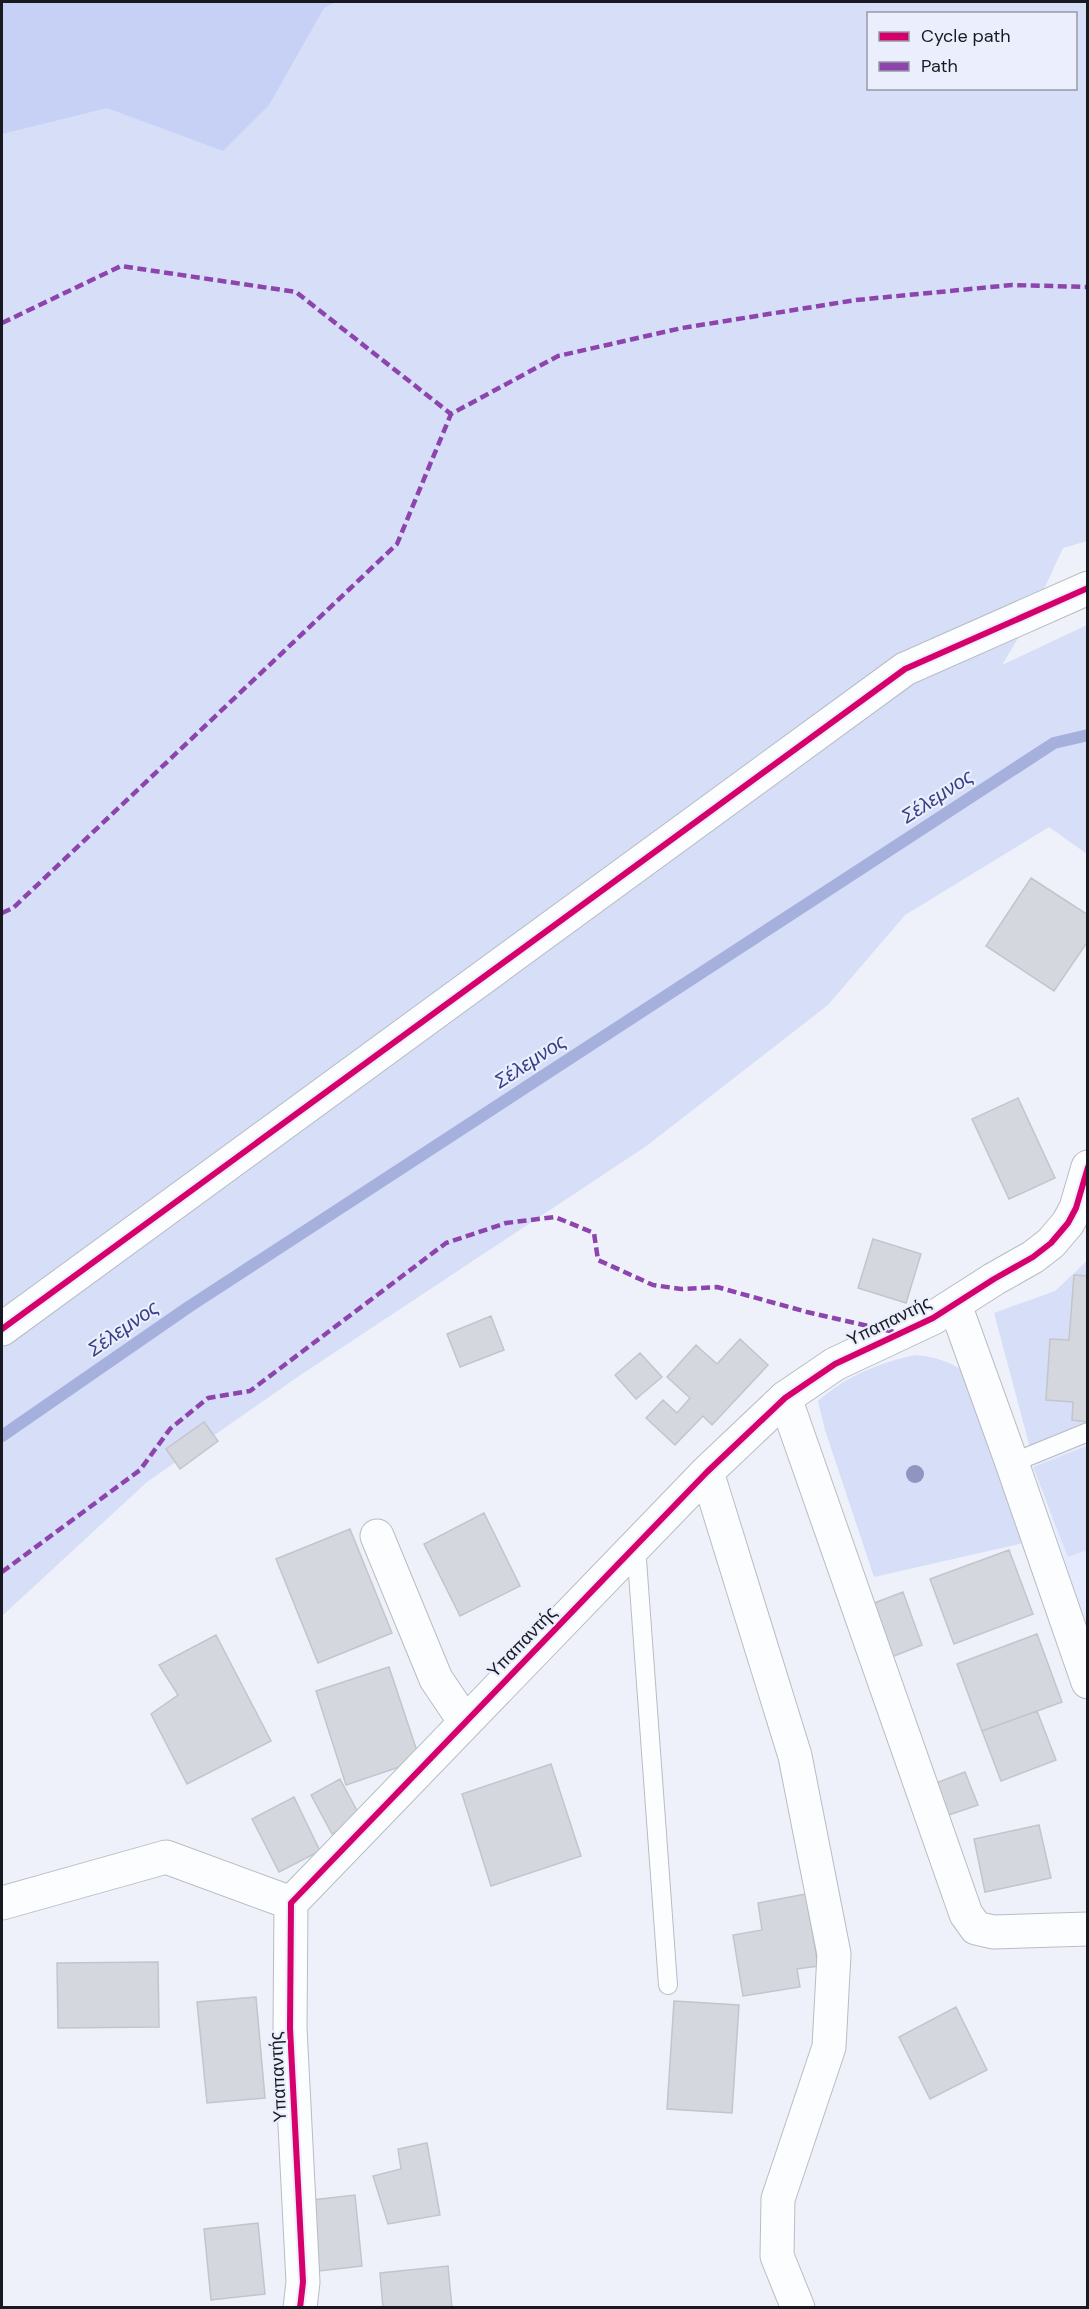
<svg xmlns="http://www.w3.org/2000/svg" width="1089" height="2309" font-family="'DM Sans',sans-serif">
	<rect width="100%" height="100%" fill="#eef1f9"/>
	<path fill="#e5eafc" d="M1087,1438v192l-54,-171z"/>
	<path fill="#d6def8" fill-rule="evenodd" d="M2,2h1085v539l-24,7 -31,67 -30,50 85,-40v229l-38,-27 -144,88 -77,90 -183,142 -346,229 -152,106 -145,134zM868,14h208v74h-208z
		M1087,1261v177l-54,21 -39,-146 61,-22z
		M915,1355c20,2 34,6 50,17l58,171 -149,34 -49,-147 -7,-29c28,-25 61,-38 97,-46z
		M1087,1446v104l-19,7 -35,-90z"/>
	<path fill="#c7d1f6" d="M2,2h334l-12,6 -55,97 -46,46 -116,-43 -105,26z"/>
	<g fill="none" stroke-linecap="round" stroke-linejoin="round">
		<path stroke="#a5b0dc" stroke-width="12" d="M2,1436l188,-130 864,-563 34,-8"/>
	</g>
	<path fill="#d4d7de" stroke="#c3c5cc" stroke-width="1.5" d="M1031,878l57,37v26l-34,50 -68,-45z
		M1018,1098l37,80 -46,21 -37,-80z
		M873,1239l48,15 -15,49 -48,-15z
		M1074,1275l14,1v146l-16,-2 1,-18 -27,-2 4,-61 19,1z
		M491,1316l13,34 -44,17 -13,-33z
		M740,1339l28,26 -56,60 -9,-9 -28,29 -29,-27 17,-18 14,13 13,-15 -23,-21 29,-32 21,19z
		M640,1353l22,24 -26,22 -21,-24z
		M204,1422l14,19 -38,28 -14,-20z
		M484,1513l36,73 -60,30 -36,-72z
		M350,1529l42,104 -74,30 -42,-104z
		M1009,1550l24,64 -79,30 -24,-65z
		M903,1592l19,53 -33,13 -20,-53z
		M1037,1634l25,68 -80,29 -25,-67z
		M216,1635l55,106 -84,43 -36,-70 27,-19 -19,-30z
		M389,1667l31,93 -74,25 -30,-94z
		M1037,1711l19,49 -55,21 -19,-50z
		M551,1764l30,92 -90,30 -29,-92z
		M965,1772l13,33 -38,13 -12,-32z
		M340,1779l21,39 -29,16 -21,-39z
		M294,1797l26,54 -41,21 -27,-53z
		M1039,1825l12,53 -66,14 -11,-53z
		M806,1894l12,72 -21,3 3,18 -57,9 -10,-61 29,-5 -4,-27z
		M158,1962l1,65 -101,1 -1,-65z
		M256,1997l9,101 -58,5 -10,-101z
		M674,2001l65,4 -7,108 -65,-4z
		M956,2007l31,63 -57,29 -31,-62z
		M427,2143l13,72 -52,9 -15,-48 28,-7 -3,-20z
		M355,2195l7,71 -43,5 -7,-71z
		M258,2223l7,71 -54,6 -7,-71z
		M448,2266l4,42h-69l-3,-35z"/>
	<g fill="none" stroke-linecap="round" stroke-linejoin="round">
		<g stroke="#b9bcc3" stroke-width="20">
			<path id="service" d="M1012,1463l76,-31
				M636,1546l32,439"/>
		</g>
		<g stroke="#b9bcc3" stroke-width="35">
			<path id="minor" d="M955,1305l57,158 76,219
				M2,1329l903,-660 183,-81
				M707,1472l88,284 39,198 -5,93 -51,152 -1,57 21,52
				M377,1536l59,143 29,43
				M2,1903l164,-46 125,46
				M300,2308l3,-26 -13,-254 1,-125 416,-431 78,-74 181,516 10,14 17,4 95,-3"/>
		</g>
		<g stroke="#b9bcc3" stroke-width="35">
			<path id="tertiary" d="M785,1398l50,-34 98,-46 61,-39 39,-22 18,-14 17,-20 8,-15 12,-41"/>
		</g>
		<use href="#service" stroke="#fcfdfe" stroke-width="18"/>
		<use href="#minor" stroke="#fcfdfe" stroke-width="33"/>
		<use href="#tertiary" stroke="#fcfdfe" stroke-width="33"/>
		<path stroke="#8e44ad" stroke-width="4.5" stroke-dasharray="9 4.5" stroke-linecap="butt" d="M2,323l119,-57 175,26 155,122
			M2,913l11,-5 384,-364 54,-130 107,-58 124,-28 174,-28 156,-15 76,2
			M2,1572l138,-102 30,-41 38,-31 42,-7 196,-148 60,-20 49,-6 39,16 4,27 55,25 28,4 36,-2 90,25 92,21"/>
		<g stroke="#eaeefd" stroke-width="10">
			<path id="cycleway" d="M2,1329l903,-660 183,-81
				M300,2308l3,-26 -13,-254 1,-125 416,-431 78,-74 50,-34 98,-46 61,-39 39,-22 18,-14 17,-20 8,-15 12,-41"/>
		</g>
		<use href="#cycleway" stroke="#d6006c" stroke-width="6"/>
	</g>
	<circle fill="#8d95c0" cx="915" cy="1474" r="9"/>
	<g text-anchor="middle" stroke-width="4.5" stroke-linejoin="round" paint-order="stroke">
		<g font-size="18" fill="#181a21" stroke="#eaeefd">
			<text transform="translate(889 1321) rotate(-26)" y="6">Υπαπαντής</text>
			<text transform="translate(522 1642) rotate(-46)" y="6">Υπαπαντής</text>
			<text transform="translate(278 2077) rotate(-93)" y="6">Υπαπαντής</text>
		</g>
		<g font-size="20" font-style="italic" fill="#364087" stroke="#eaeefd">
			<text transform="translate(937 796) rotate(-33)" y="7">Σέλεμνος</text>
			<text transform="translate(530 1061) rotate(-33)" y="7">Σέλεμνος</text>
			<text transform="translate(123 1328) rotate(-35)" y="7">Σέλεμνος</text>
		</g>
	</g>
	<rect width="1089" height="2309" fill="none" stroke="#181a21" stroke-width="6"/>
	<rect x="867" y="12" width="210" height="78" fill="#eaeefd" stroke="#9699a5" stroke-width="1.5"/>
	<rect x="879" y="32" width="30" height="9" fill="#d6006c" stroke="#9699a5" stroke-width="1.5"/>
	<text x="921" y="42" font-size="18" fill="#181a21">Cycle path</text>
	<rect x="879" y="62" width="30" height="9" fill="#8e44ad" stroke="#9699a5" stroke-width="1.5"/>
	<text x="921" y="72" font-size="18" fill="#181a21">Path</text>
</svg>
